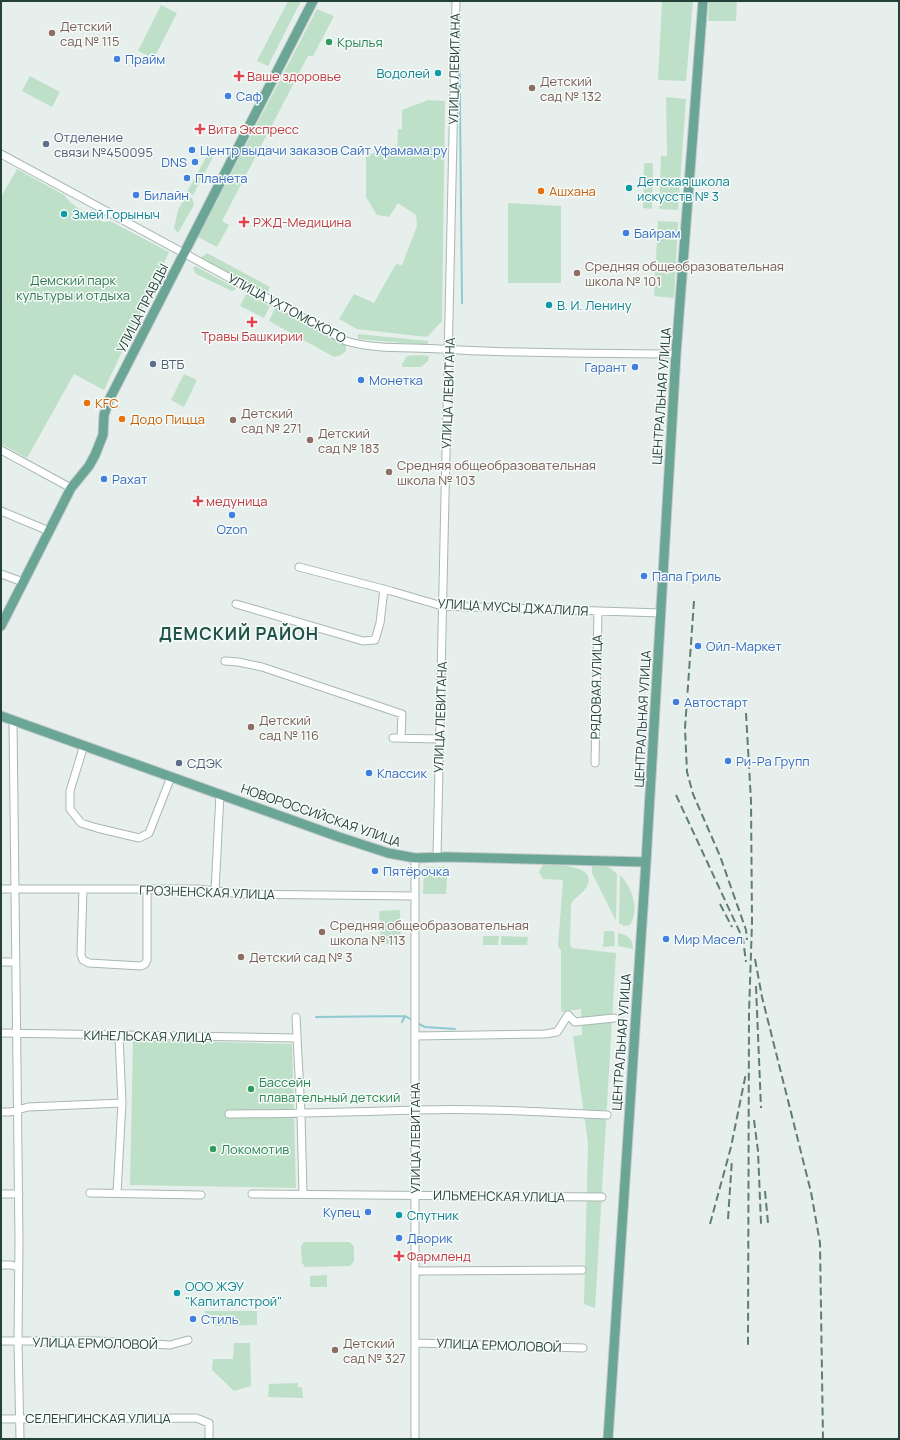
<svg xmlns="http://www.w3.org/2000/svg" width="900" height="1440" font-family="Manrope,sans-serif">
	<rect width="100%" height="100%" fill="#e6efeb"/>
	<path fill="#bfe0c8" d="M288,1h13l-33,65 -11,-5z
		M662,1h31l-7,80 -28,-1z
		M709,1h28l-1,20h-28z
		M161,5l16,8 -23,45 -16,-7z
		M317,9l17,7 -21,40h-5l-86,165 7,4 -12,22 -19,-10z
		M30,76l30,16 -8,15 -30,-16z
		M666,97l20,2 -8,111 -19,-1 2,-53h6z
		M428,100l17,1 -3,220 -15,16 -70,-8 -18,-10 15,-25 20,9 22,-39 6,1 15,-39 -1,-11 -18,-12 -9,14 -12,-2 -11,-18v-40l7,-4h24l1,-24h4v-19z
		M208,154l5,3 -20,38 -6,-3z
		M644,163h9l-1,46 -9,-1z
		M17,169l47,26c9,13 27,20 40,27l6,-1 59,31 -65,138 -30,-16 -47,84 -26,-14v-247z
		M186,196l6,2 2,7 -16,28 -4,-5 4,-18z
		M508,203l53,3v77h-53z
		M658,221l20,1 -4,76 -20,-2z
		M207,253l63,34 -4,8 -67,-36z
		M195,266l39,21 2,2 -4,2 -36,-17 -3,-6z
		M246,294l24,12 -6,12 -24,-12z
		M275,308l71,37v6l-5,4 -7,2 -65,-36z
		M358,334l70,7v4l-70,-6z
		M421,355l8,1 -1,5 -7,6h-19v-3l5,-8z
		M184,374l13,6 -13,27 -13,-7z
		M598,863l12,5 7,6 -1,47 -24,-48v-8z
		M543,864c12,1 57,0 43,24 -4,6 -11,9 -15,16l-1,40 2,4 44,5 -21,355 -11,-4 4,-161 -15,-107 9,-1 -1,-26 -20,3v-61l-3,-5 5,-66 -20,-1 -4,-7z
		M424,867h24l-2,27h-23z
		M620,875c12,12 20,34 10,50l-6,1 -5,-3z
		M400,910l1,33 -20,1 -2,-33z
		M604,931h10l1,15 -12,1z
		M618,933c10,2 15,6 15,16l-15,-3z
		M483,936h16l-1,9h-15z
		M501,936l27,1 -1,8h-26z
		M133,1040l159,4 4,144 -166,-3z
		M304,1242h46l4,5v14l-4,5 -45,1 -3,-4 -1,-17z
		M327,1275v12h-17v-11z
		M204,1311h53v14l-43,1z
		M234,1343h16l1,43 -17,5 -22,-21 1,-11h20z
		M298,1383v4h4l1,11 -35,-1 1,-13z"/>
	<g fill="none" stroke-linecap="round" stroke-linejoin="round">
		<path stroke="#8ec9d4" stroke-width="2" d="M459,4l3,299
			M316,1017l89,-1 9,5
			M402,1022l3,-6
			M417,1023l8,4 30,2"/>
		<g stroke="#a8b8b2" stroke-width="9">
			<path id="minor" d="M1,154l345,187c31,9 62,6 94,8 78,5 158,4 236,5
				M1,450l70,38
				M1,511l48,20
				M299,567l92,24 51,15 219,7
				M1,574l22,8
				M236,604l127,37 12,-1 5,-17 4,-34
				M225,661l13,1 24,5 140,47 -1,24
				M13,720l6,520 -1,101 2,98
				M393,738l45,1
				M84,745l-14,46v18l11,14 16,5 42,10 10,-5 22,-56
				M595,763l3,-152
				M437,857l19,-856
				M415,858v581
				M1,889h197l44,5 172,2
				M83,889l-2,66 2,5 6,3 52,3 4,-2 2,-4v-71
				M215,891l5,-97
				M1,962h15
				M296,1017l5,97 2,80
				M1,1033l295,5
				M415,1036l130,-2 12,-2 11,-17 7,7 39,-4
				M1,1112h9l18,-5 94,-4
				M229,1114c62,0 125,-2 187,-4 64,-2 128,2 191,5
				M90,1193l111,2
				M117,1193l5,-90 -3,-67
				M1,1194h18
				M252,1194l350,3
				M1,1265h10l7,2
				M415,1271l167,-1
				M1,1341h95l74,4 18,-5
				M415,1343l168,5
				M1,1419l195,-1 13,5v16"/>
		</g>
		<g stroke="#c2cac8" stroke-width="11">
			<path id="major" d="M1,626l70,-138 18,-22 6,-11 8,-20 1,-20 5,-15 204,-399
				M1,716l338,121 49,16 27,5 31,-1 200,5
				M608,1439l38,-577 30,-508 27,-353"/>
		</g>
		<use href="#minor" stroke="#fff" stroke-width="7"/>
		<use href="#major" stroke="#6aa596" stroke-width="9"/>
		<path stroke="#5f7d75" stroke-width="2" stroke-dasharray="8 4" stroke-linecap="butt" d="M694,601l-9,127 2,44 6,22 27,62 26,74 1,10
			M746,713l5,88 1,121 -3,92 -1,332
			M676,795l67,144 3,23
			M720,904l12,23
			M755,959l7,38 49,195 9,51 3,196
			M756,986l5,122
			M754,1120l4,31 3,73
			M765,1191l3,32
			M728,1219l4,-60
			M710,1224l21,-77 15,-74"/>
	</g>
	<g fill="#8d6e63" stroke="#f7fbf9" stroke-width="1.5">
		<circle cx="52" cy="33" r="4"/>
		<circle cx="532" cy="88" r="4"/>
		<circle cx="577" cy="273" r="4"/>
		<circle cx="233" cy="420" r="4"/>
		<circle cx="310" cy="440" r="4"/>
		<circle cx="389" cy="472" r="4"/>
		<circle cx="251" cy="727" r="4"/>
		<circle cx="322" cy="932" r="4"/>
		<circle cx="241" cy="957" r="4"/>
		<circle cx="335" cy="1350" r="4"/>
	</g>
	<g fill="#2e9e5b" stroke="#f7fbf9" stroke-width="1.5">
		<circle cx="329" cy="42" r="4"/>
		<circle cx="251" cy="1089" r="4"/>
		<circle cx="213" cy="1149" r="4"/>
	</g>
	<g fill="#3f7fe0" stroke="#f7fbf9" stroke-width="1.5">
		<circle cx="117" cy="59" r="4"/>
		<circle cx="228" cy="96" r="4"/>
		<circle cx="192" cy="150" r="4"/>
		<circle cx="195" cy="162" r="4"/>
		<circle cx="187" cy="178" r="4"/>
		<circle cx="136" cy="195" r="4"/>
		<circle cx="626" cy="233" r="4"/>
		<circle cx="635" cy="367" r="4"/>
		<circle cx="361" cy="380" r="4"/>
		<circle cx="104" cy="479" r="4"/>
		<circle cx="232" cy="515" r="4"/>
		<circle cx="644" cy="576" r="4"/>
		<circle cx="698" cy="646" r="4"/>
		<circle cx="676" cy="702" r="4"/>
		<circle cx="728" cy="761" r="4"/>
		<circle cx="369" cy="773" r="4"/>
		<circle cx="375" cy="871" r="4"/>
		<circle cx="666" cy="939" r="4"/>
		<circle cx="368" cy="1212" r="4"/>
		<circle cx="399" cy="1238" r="4"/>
		<circle cx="193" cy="1319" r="4"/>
	</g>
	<g fill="#0f9aa8" stroke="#f7fbf9" stroke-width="1.5">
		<circle cx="438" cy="73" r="4"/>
		<circle cx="629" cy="188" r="4"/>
		<circle cx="64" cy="214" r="4"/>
		<circle cx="549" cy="305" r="4"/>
		<circle cx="399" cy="1215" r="4"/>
		<circle cx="177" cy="1293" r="4"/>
	</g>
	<g fill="#e0444e" stroke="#f7fbf9" stroke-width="1.5">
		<path d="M237 70h4v4h4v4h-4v4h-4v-4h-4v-4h4z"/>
		<path d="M198 123h4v4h4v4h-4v4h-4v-4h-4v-4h4z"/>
		<path d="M242 216h4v4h4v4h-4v4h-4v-4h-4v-4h4z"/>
		<path d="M250 316h4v4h4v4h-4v4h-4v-4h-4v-4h4z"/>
		<path d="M196 495h4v4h4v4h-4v4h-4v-4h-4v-4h4z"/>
		<path d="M397 1250h4v4h4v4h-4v4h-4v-4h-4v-4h4z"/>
	</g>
	<g fill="#5c6f8a" stroke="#f7fbf9" stroke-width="1.5">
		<circle cx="46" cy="144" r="4"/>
		<circle cx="153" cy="364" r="4"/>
		<circle cx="179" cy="763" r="4"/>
	</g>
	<g fill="#e8710a" stroke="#f7fbf9" stroke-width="1.5">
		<circle cx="541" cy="191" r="4"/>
		<circle cx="87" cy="403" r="4"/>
		<circle cx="122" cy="419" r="4"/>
	</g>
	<g text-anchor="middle" stroke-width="3" stroke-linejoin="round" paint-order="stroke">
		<g font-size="13" fill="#785e54" stroke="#f7fbf9" text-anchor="start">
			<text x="60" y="31">Детский<tspan x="60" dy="15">сад № 115</tspan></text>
			<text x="540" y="86">Детский<tspan x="540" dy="15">сад № 132</tspan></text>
			<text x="585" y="271">Средняя общеобразовательная<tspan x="585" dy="15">школа № 101</tspan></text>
			<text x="241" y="418">Детский<tspan x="241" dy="15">сад № 271</tspan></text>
			<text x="318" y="438">Детский<tspan x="318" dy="15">сад № 183</tspan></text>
			<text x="397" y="470">Средняя общеобразовательная<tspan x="397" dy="15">школа № 103</tspan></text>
			<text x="259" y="725">Детский<tspan x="259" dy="15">сад № 116</tspan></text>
			<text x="330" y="930">Средняя общеобразовательная<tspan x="330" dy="15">школа № 113</tspan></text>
			<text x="249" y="962">Детский сад № 3</text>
			<text x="343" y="1348">Детский<tspan x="343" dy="15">сад № 327</tspan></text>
		</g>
		<g font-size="13" fill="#27864d" stroke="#f7fbf9" text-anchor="start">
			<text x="337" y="47">Крылья</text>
			<text x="259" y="1087">Бассейн<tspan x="259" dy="15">плавательный детский</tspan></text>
			<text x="221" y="1154">Локомотив</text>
		</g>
		<g font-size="13" fill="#366cbe" stroke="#f7fbf9" text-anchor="start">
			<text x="125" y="64">Прайм</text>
			<text x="236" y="101">Саф</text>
			<text x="200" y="155">Центр выдачи заказов Сайт Уфамама.ру</text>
			<text x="187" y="167" text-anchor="end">DNS</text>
			<text x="195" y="183">Планета</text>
			<text x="144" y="200">Билайн</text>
			<text x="634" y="238">Байрам</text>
			<text x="627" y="372" text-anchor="end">Гарант</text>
			<text x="369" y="385">Монетка</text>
			<text x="112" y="484">Рахат</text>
			<text x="232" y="534" text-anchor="middle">Ozon</text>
			<text x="652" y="581">Папа Гриль</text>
			<text x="706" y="651">Ойл-Маркет</text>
			<text x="684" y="707">Автостарт</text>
			<text x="736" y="766">Ри-Ра Групп</text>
			<text x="377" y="778">Классик</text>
			<text x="383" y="876">Пятёрочка</text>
			<text x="674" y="944">Мир Масел</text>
			<text x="360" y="1217" text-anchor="end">Купец</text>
			<text x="407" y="1243">Дворик</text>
			<text x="201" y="1324">Стиль</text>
		</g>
		<g font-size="13" fill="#24423a" stroke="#f7fbf9">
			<text transform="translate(454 69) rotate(-89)" y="5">УЛИЦА ЛЕВИТАНА</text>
			<text transform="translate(142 308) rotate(-63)" y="5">УЛИЦА ПРАВДЫ</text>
			<text transform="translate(287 308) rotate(28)" y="5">УЛИЦА УХТОМСКОГО</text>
			<text transform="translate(448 393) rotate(-88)" y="5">УЛИЦА ЛЕВИТАНА</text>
			<text transform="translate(661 396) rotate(-86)" y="5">ЦЕНТРАЛЬНАЯ УЛИЦА</text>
			<text transform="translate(513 607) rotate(3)" y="5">УЛИЦА МУСЫ ДЖАЛИЛЯ</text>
			<text transform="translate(596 687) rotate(-89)" y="5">РЯДОВАЯ УЛИЦА</text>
			<text transform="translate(440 717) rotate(-88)" y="5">УЛИЦА ЛЕВИТАНА</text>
			<text transform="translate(642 719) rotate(-87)" y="5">ЦЕНТРАЛЬНАЯ УЛИЦА</text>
			<text transform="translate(321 815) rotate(19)" y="5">НОВОРОССИЙСКАЯ УЛИЦА</text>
			<text transform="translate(207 892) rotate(2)" y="5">ГРОЗНЕНСКАЯ УЛИЦА</text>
			<text transform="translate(148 1036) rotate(1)" y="5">КИНЕЛЬСКАЯ УЛИЦА</text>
			<text transform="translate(621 1042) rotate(-86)" y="5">ЦЕНТРАЛЬНАЯ УЛИЦА</text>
			<text transform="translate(415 1138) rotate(-90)" y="5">УЛИЦА ЛЕВИТАНА</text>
			<text transform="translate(499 1196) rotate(1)" y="5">ИЛЬМЕНСКАЯ УЛИЦА</text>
			<text transform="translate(95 1343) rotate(1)" y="5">УЛИЦА ЕРМОЛОВОЙ</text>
			<text transform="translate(499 1345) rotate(2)" y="5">УЛИЦА ЕРМОЛОВОЙ</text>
			<text x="98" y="1423">СЕЛЕНГИНСКАЯ УЛИЦА</text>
		</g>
		<g font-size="13" fill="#0d838f" stroke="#f7fbf9" text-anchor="start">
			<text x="430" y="78" text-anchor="end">Водолей</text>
			<text x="637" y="186">Детская школа<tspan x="637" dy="15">искусств № 3</tspan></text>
			<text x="72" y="219">Змей Горыныч</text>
			<text x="557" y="310">В. И. Ленину</text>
			<text x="407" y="1220">Спутник</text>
			<text x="185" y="1291">ООО ЖЭУ<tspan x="185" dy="15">"Капиталстрой"</tspan></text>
		</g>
		<g font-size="13" fill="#be3a42" stroke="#f7fbf9" text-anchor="start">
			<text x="247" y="81">Ваше здоровье</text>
			<text x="208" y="134">Вита Экспресс</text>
			<text x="253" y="227">РЖД-Медицина</text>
			<text x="252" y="341" text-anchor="middle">Травы Башкирии</text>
			<text x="206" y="506">медуница</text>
			<text x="407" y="1261">Фармленд</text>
		</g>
		<g font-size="13" fill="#4e5e75" stroke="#f7fbf9" text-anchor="start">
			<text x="54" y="142">Отделение<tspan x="54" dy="15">связи №450095</tspan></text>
			<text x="161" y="369">ВТБ</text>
			<text x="187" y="768">СДЭК</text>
		</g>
		<g font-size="13" fill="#c56008" stroke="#f7fbf9" text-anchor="start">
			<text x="549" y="196">Ашхана</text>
			<text x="95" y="408">KFC</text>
			<text x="130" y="424">Додо Пицца</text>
		</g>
		<g font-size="13" fill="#2d7a4b" stroke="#f7fbf9">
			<text x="73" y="285">Демский парк<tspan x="73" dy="15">культуры и отдыха</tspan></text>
		</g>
		<g font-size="17" font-weight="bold" letter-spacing="1" fill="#1f5548" stroke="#f7fbf9">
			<text x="239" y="640">ДЕМСКИЙ РАЙОН</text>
		</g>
	</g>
	<rect width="900" height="1440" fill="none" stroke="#24423a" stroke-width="4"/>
</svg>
